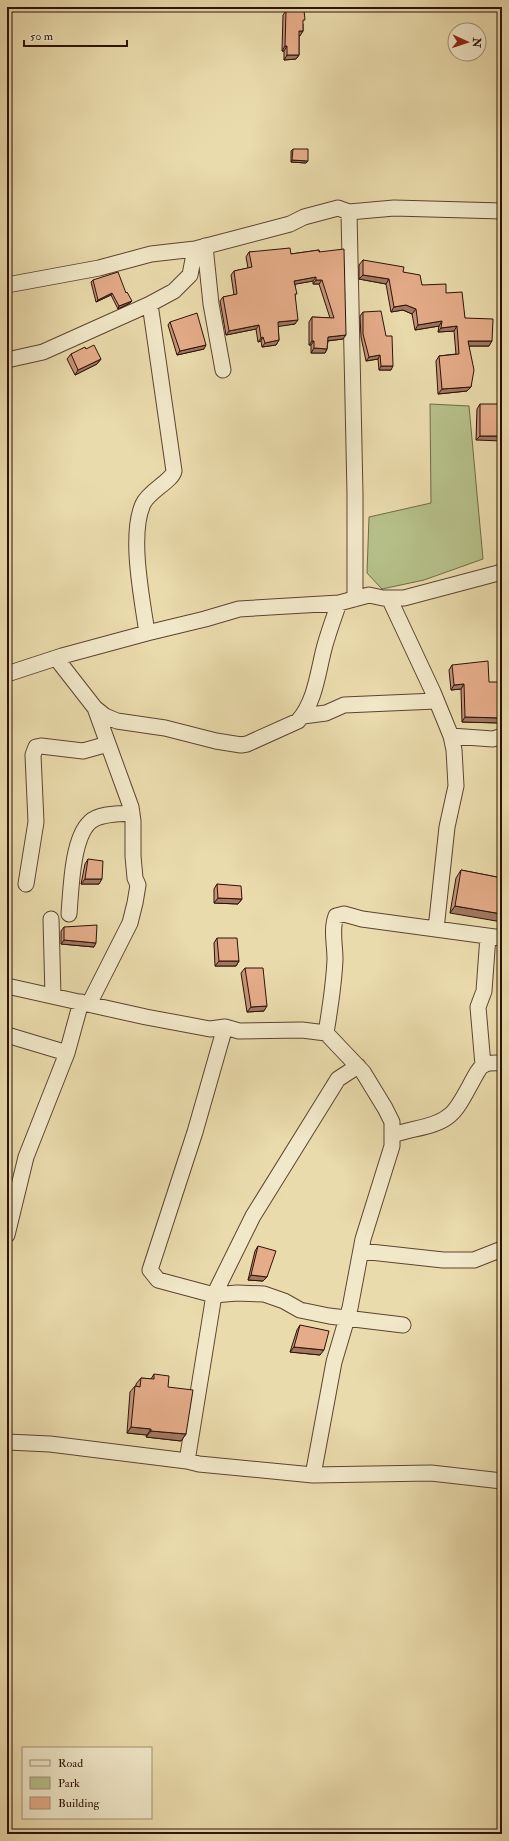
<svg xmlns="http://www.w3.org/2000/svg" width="509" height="1841" font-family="'IM FELL Double Pica',serif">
	<rect width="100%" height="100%" fill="#eadbac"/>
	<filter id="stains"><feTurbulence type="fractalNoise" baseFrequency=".005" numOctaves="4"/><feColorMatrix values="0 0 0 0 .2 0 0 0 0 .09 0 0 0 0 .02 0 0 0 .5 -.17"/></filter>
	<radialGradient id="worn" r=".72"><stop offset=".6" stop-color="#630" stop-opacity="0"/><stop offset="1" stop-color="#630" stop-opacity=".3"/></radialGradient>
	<path fill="#b6c089" stroke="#726948" d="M430,404l39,2 14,153 -59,21 -42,9 -15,-16 2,-56 62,-14z"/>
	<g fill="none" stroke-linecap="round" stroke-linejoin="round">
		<g stroke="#5c4431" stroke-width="17">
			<path id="minor" d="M349,212l6,282v105
				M205,246l6,58 12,66
				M7,285l92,-17 52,-14 44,-5 95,-25 14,-7 34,-9 11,4 45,-4 108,3
				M7,360l36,-8 107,-48 24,-13 16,-16 5,-26
				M389,598l44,94 18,44 3,14 2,36 -9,41 -11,102
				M147,633c-5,-35 -18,-98 -4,-129 6,-13 29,-23 31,-33l-24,-167
				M56,658l39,50 10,8 12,5 48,7 51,13 25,4 6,-1 51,-23c18,-20 20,-51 27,-76 4,-14 9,-28 14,-42
				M7,674l55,-18 85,-23 58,-14 34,-10 100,-6 30,-8 14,3h21l98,-26
				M303,716l23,-3 18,-8 92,-4
				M451,736l42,3 9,-3
				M26,884l10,-62 -3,-67 3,-8 5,-1 42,5 25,-7
				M69,914c2,-24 3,-76 21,-92 9,-9 30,-8 42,-9
				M51,919l2,77
				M7,986l139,31 64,12 15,-2 14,4 63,-1 24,3 37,39 22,36 7,14v24l-29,93 -13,69 -16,54 -21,113
				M89,1004l41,-81 5,-20 3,-18 -3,-7 -2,-22v-35l-2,-14 -36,-99
				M225,1027l-30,105 -45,138 8,10 56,15 23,-2 27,1 20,7 16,9 29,6 74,9
				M326,1033c4,-24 8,-49 9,-74 0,-14 -4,-30 1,-43l8,-2 18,5 140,19
				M7,1035l60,18
				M483,1065l-5,-58 6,-16 4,-55
				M393,1135c18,-7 42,-7 57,-20 13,-10 26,-47 34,-50 5,-3 12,-2 18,-2
				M7,1235l19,-78 41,-104 14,-51
				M361,1251l82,9h31l28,-11
				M7,1442l43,2 137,17 12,3 114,11 118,-2 71,8
				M187,1461l27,-166 39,-79 85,-137 20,-13"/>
		</g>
		<use href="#minor" stroke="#f1e8c9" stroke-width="15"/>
	</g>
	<path fill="#c59476" stroke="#2d1208" d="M286,11l17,13v7l-4,5v19l-3,4 -12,1v-9h-2l1,-36z
		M293,149l13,14 -15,-1v-11z
		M319,250l24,89 -15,2 -1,8 -2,4h-14v-8h-2v-23l3,-5 18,1 -11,-34h-6v-3l-18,3v40l-17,2 1,14 -3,5 -14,2 -1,-6 -3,1 -2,-13 -30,6 -6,-34 3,-4 11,-2 -3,-20 3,-4 14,-3 -2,-11 3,-5 42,2z
		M363,260l40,12 19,13 24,8 19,25 24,28h-20l2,41 -4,4 -29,3 -2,-33 3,-5 17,-2 -2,-23 -16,1 1,-6 -24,4 -3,-16 -9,-4 -12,2 -5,-28 -27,-5v-14z
		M93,280l33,13 4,10 -12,6 -7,-14 -15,7 -5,-20z
		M363,312l28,58h-12l-1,-11 -12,2 -5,-24 -1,-21z
		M170,322l34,27 -27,6 -9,-30z
		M86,349l15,10 -4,5 -22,11 -8,-16 4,-5z
		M480,404l19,18 -23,18 1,-31z
		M452,665l37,17 12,41 -39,-1 -1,-33 -10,1 -2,-20z
		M88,859l11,25h-18l4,-20z
		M461,870l41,8 -52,35 6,-35z
		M217,884l25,15 -4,5 -24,-1v-14z
		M64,927l30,20 -33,-3v-13z
		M217,938l22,23 -3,5h-21l-1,-23z
		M245,968l19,43 -17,1 -6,-39z
		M258,1246l9,31 -4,4 -15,-1 7,-29z
		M300,1325l20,30 -30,-3 7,-22z
		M154,1374l14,13 18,47 -5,7 -35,-4 1,-2 -20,-2 3,-41 5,-6h1v-2l5,-6 10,1z"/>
	<path fill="#a07860" stroke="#2d1208" d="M299,31h4l-3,5 -4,-1z
		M285,46h2l-3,5h-2z
		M287,55h12l-3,4 -12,1z
		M292,160l16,1 -2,2 -15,-1z
		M363,275l26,4 -3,5 -27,-5z
		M316,277l-3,4 -22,4 3,-4z
		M316,280h6l-3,4h-6z
		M112,293l-1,2 -15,7 2,-2z
		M132,301l-2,2 -12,6 1,-3z
		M406,305l10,4 -4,5 -9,-4 -12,2 3,-5z
		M298,320l-3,4 -20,3 3,-5z
		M442,321l-3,5 -24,4 3,-5z
		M259,325l-3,4 -30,6 3,-4z
		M457,326l-3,5 -16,1 3,-4z
		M346,335l-3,4 -18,2 3,-4z
		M263,337l-2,4 -3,1 3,-4z
		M279,340l-3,5 -14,2 3,-4z
		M312,341h2l-3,4h-2z
		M468,341h24l-3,5h-25z
		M206,345l-2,4 -27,6 3,-4z
		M314,348l13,1 -2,4h-14z
		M380,355l-2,4 -12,2 3,-4z
		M101,359l-4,5 -22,11 3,-5z
		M381,366h12l-2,4h-12z
		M471,387l-4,4 -29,3 4,-5z
		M480,436h22v5l-26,-1z
		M464,684l-3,5 -10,1 3,-5z
		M465,717l37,1v3l-1,2 -39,-1z
		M85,879h17l-3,5h-18z
		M218,898l24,1 -4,5 -24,-1z
		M455,906l47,8v8l-52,-9z
		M64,940l32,3 -2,4 -33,-3z
		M219,961h20l-3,5h-21z
		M267,1006l-3,5 -17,1 4,-5z
		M251,1275l16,2 -4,4 -15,-1z
		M294,1347l30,3 -4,5 -30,-3z
		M131,1427l20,2 -4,6 -20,-2z
		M151,1431l35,3 -5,7 -35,-4z"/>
	<path fill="#e5ac89" stroke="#2d1208" d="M304,10l1,10h-2v11h-4v24h-12v-9h-2l1,-35z
		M293,149h15v12l-16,-1z
		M290,248l1,6 28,-4v2l25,-3 2,86 -18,2 -1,12 -13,-1v-7h-2v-24l22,1 -12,-38h-6v-3l-22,4 3,13h-2l3,26 -20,2 1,18 -14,3 -2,-6 -2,1 -2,-13 -30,6 -6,-34 14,-3 -3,-23 18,-4 -3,-15z
		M363,260l41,7 -1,5 17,3 2,10 24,-1v9l16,-1 3,26 28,1 -1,22h-24l6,29 -3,17 -29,2 -3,-33 20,-2 -2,-28 -16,2 1,-7 -24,4 -2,-16 -10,-4 -12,2 -5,-28 -26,-4z
		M118,272l8,21 1,-1 5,9 -13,5 -7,-13 -14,7 -5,-20z
		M381,311l5,25h6l1,30h-12l-1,-11 -11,2 -6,-23v-22z
		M197,313l9,32 -26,6 -10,-29z
		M94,345l7,14 -23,11 -7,-16 14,-7 1,2z
		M480,404h19v18h3v14h-22z
		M488,661l1,21h13v36l-37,-1 -1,-33 -10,1 -2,-20z
		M88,859l15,2 -1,18h-17z
		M461,870l41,8v36l-47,-8z
		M217,884l24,2 1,13 -24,-1z
		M97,925l-1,18 -32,-3v-13z
		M217,938h20l2,23h-20z
		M245,968h18l4,38 -16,1z
		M258,1246l18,5 -9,26 -16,-2z
		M300,1325l29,6 -5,19 -30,-3z
		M154,1374l15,2 -1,11 25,3 -7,44 -35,-3v-2l-20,-2 4,-41 5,1 1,-9 13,1z"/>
	<rect width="509" height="1841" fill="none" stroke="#eadbac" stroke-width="24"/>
	<rect x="8" y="8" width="493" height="1825" fill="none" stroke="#2d1208" stroke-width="2"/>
	<rect x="12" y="12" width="485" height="1817" fill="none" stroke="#2d1208"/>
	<rect x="22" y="1747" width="130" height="72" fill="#f1e8c9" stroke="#a3927c"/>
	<rect x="30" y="1760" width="20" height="6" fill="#f1e8c9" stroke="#a3927c"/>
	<text x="58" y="1767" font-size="12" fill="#2d1208">Road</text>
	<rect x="30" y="1777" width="20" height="12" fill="#b6c089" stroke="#a3927c"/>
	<text x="58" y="1787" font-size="12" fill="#2d1208">Park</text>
	<rect x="30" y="1797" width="20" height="12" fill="#e5ac89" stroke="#a3927c"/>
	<text x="58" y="1807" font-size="12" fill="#2d1208">Building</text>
	<g transform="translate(467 42) rotate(93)"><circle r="19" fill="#f1e8c9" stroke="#a3927c"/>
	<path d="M0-3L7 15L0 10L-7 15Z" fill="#8f2418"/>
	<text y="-6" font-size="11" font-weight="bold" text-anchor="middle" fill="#2d1208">N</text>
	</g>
	<path d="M24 40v6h103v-6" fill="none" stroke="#2d1208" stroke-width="2"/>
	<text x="30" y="40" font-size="12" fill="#2d1208" stroke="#f1e8c9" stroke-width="3" paint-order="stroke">50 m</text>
	<rect width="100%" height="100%" filter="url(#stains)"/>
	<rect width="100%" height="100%" fill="url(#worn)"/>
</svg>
